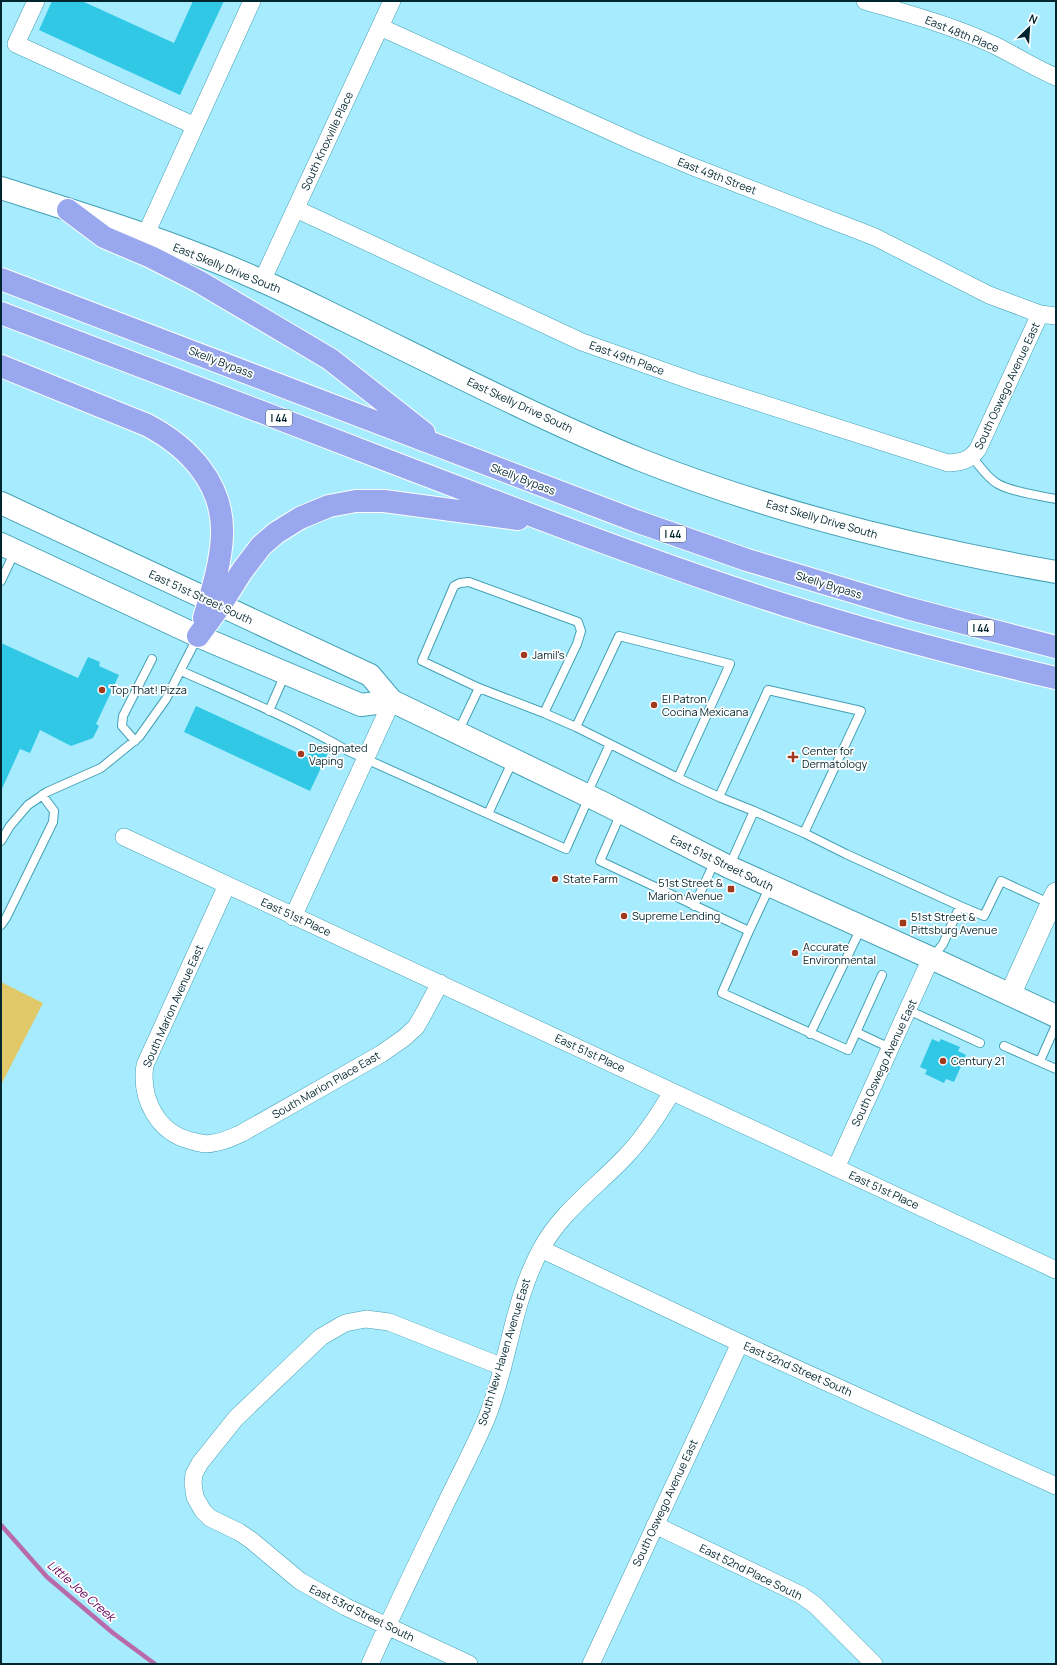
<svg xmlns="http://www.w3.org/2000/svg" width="1057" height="1665" font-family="Manrope,sans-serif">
	<rect width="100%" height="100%" fill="#a6ecfe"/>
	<path fill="#e1c969" d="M1,982l42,21 -42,82z"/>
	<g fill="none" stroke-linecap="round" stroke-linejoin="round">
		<path stroke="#b86ba8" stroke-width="4.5" d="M1,1525l46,52 66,56 42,31"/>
	</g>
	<path fill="#31c8e6" d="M52,1h30l92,42 19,-42h31l-44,94 -141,-65z
		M1,643l77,35 10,-21 12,5 -1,4 20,9 -23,49 3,2 -6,12 -22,8 -31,-16 -10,23 -10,-4 -19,42z
		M196,706l111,51 5,-11 16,7 -18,38 -126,-59z
		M932,1039l7,3 2,-3 19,8 -2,4 8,4 -12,27 -8,-3 -2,4 -19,-9 2,-4 -7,-3z"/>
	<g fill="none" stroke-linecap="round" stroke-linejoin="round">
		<g stroke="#43a0b5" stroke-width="10">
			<path id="service" d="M972,457c8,9 15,21 26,27 14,8 42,12 58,15
				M1,581l14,-30
				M469,582l109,40 3,9 -4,13 -33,69 -65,-25 -57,-27 32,-75 6,-3z
				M619,636l111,28 -52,114 -102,-51z
				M181,671c56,25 114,49 167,80l218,98 23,-52
				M269,711l16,-37
				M544,713l32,14
				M458,732l21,-44
				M135,741l-13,-15 1,-10 29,-57
				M678,778l41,19
				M587,794l23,-50
				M621,813l-21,48 149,70 21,-45
				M488,814l25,-54
				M804,833l42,21 114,52
				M1,841l9,-15 18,-21 19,-13 54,-24 38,-31 27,-38 32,-63
				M729,867l25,-56 50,22 57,-122 -93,-21 -49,107 35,14
				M694,906l21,-45
				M1,925l5,-7 47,-96 1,-11 -12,-16
				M749,931l-27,62 126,57 34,-75
				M932,958l11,-14 17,-38 24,10 17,-35 50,23
				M908,1010l72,33
				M856,1032l34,16
				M810,1034l51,-106
				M1004,1046l52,23
				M1040,1061l16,-36"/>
		</g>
		<g stroke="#43a0b5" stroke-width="18">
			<path id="minor" d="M36,1l-20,43 179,82
				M865,1c44,13 89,25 131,45 20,10 39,22 60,31
				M380,27l256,116 55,23 184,71 114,58 51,19 16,2
				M296,209l286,133 113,40 253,81c14,-1 21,-2 30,-14l62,-135
				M145,236l107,-235
				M262,281l130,-280
				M124,837l932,433
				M227,885l-82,180c-5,33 12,68 47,76 7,2 14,4 21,2 11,-1 20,-6 29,-10l139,-79 23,-16 12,-11 8,-14 16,-30
				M293,917l99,-216
				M836,1168l95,-210
				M541,1249l199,94 316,143
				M655,1525l146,70 14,10 59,59
				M370,1664c24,-54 50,-107 76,-161 14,-29 29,-57 41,-86 22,-55 25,-114 53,-166 20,-39 57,-64 86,-95 18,-19 33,-42 46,-64
				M469,1664l-123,-57 -46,-26 -49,-41 -12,-8 -29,-14 -7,-7 -8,-14 -2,-14 1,-9 6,-11 36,-45 85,-81 24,-14 21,-4 23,3 114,45
				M591,1664l149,-321"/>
		</g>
		<g stroke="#43a0b5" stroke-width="22">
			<path id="tertiary" d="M1010,995l46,-102"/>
		</g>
		<g stroke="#43a0b5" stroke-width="24">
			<path id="secondary" d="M1,188c88,28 177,55 261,93 28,12 55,26 82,39 98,48 196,99 297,140 134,53 273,87 415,112
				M1,503l369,172 22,26 211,102 126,64 202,91 125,58
				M1,544l197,92 163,69 31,-4"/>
		</g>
		<g stroke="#fff" stroke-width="24">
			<path id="motorway" d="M68,210l36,27 47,20 47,24 132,78 94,74
				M1,279l635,242 111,39 160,48 149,39
				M1,313c130,49 259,98 388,148 131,50 262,101 396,144 89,28 180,52 271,73
				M1,366l146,59c42,22 77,59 75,110 -1,28 -10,56 -18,83
				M198,636l22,-30 22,-35 19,-25 15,-13 24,-15 29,-12 27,-5h28l134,18"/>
		</g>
		<use href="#service" stroke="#fff" stroke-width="8"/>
		<use href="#minor" stroke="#fff" stroke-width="17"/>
		<use href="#tertiary" stroke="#fff" stroke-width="21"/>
		<use href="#secondary" stroke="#fff" stroke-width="22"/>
		<use href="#motorway" stroke="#99a7ef" stroke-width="22"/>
	</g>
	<g fill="#a1391e" stroke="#fff" stroke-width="1.5">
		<circle cx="524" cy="655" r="4"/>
		<circle cx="102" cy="690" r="4"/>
		<circle cx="654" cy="705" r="4"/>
		<circle cx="301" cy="754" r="4"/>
		<path d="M791 751h4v4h4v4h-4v4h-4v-4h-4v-4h4z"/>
		<circle cx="555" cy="879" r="4"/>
		<rect x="727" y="885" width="8" height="8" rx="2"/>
		<circle cx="624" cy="916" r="4"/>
		<rect x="899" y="919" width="8" height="8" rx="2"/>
		<circle cx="795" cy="953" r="4"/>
		<circle cx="943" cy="1061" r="4"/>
	</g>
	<g text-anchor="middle" stroke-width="3.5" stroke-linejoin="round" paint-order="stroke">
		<g fill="#fff" stroke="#4c666d" stroke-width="1">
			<rect x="266" y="410" width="26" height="16" rx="3"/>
			<rect x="660" y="526" width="26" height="16" rx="3"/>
			<rect x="968" y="620" width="26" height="16" rx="3"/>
		</g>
		<g font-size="10" font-weight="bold" fill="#00252e">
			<text x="279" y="422">I 44</text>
			<text x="673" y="538">I 44</text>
			<text x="981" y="632">I 44</text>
		</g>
		<g font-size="11" fill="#00252e" stroke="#fff">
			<text transform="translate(962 34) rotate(22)" y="4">East 48th Place</text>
			<text transform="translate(327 141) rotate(-65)" y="4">South Knoxville Place</text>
			<text transform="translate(717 176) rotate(21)" y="4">East 49th Street</text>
			<text transform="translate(227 268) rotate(22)" y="4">East Skelly Drive South</text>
			<text transform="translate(627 358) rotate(20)" y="4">East 49th Place</text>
			<text transform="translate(221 362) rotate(21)" y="4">Skelly Bypass</text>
			<text transform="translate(1007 386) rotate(-65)" y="4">South Oswego Avenue East</text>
			<text transform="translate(520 405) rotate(25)" y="4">East Skelly Drive South</text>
			<text transform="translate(523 479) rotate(21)" y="4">Skelly Bypass</text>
			<text transform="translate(822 519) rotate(16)" y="4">East Skelly Drive South</text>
			<text transform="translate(829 585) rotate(17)" y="4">Skelly Bypass</text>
			<text transform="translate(201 597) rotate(25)" y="4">East 51st Street South</text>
			<text transform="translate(722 863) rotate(26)" y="4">East 51st Street South</text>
			<text transform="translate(296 917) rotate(25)" y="4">East 51st Place</text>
			<text transform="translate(173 1006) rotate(-66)" y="4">South Marion Avenue East</text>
			<text transform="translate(590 1053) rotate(25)" y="4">East 51st Place</text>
			<text transform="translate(884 1063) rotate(-65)" y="4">South Oswego Avenue East</text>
			<text transform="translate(326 1085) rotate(-30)" y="4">South Marion Place East</text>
			<text transform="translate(884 1190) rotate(25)" y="4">East 51st Place</text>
			<text transform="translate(504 1352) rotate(-73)" y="4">South New Haven Avenue East</text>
			<text transform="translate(798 1369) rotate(24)" y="4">East 52nd Street South</text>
			<text transform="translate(665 1503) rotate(-65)" y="4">South Oswego Avenue East</text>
			<text transform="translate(751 1572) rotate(26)" y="4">East 52nd Place South</text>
			<text transform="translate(362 1613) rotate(26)" y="4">East 53rd Street South</text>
		</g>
		<g font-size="11" fill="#00252e" stroke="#fff" text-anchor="start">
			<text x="532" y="659">Jamil's</text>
			<text x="110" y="694">Top That! Pizza</text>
			<text x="662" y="703">El Patron<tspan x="662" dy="13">Cocina Mexicana</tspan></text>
			<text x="309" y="752">Designated<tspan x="309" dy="13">Vaping</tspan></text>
			<text x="802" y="755">Center for<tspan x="802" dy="13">Dermatology</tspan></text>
			<text x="563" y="883">State Farm</text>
			<text x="723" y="887" text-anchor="end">51st Street &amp;<tspan x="723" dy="13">Marion Avenue</tspan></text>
			<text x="632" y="920">Supreme Lending</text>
			<text x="911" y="921">51st Street &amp;<tspan x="911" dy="13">Pittsburg Avenue</tspan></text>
			<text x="803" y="951">Accurate<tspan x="803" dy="13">Environmental</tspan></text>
			<text x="951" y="1065">Century 21</text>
		</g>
		<g font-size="12" font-style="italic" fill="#69025b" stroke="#fff">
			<text transform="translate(81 1591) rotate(41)" y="4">Little Joe Creek</text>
		</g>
	</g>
	<rect width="1057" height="1665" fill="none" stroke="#00252e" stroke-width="4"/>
	<g transform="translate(1029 28) rotate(25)" stroke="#ffffff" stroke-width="3" paint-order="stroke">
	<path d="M0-3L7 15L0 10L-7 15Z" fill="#00252e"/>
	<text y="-6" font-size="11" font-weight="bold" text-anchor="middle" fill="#00252e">N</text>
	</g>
</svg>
